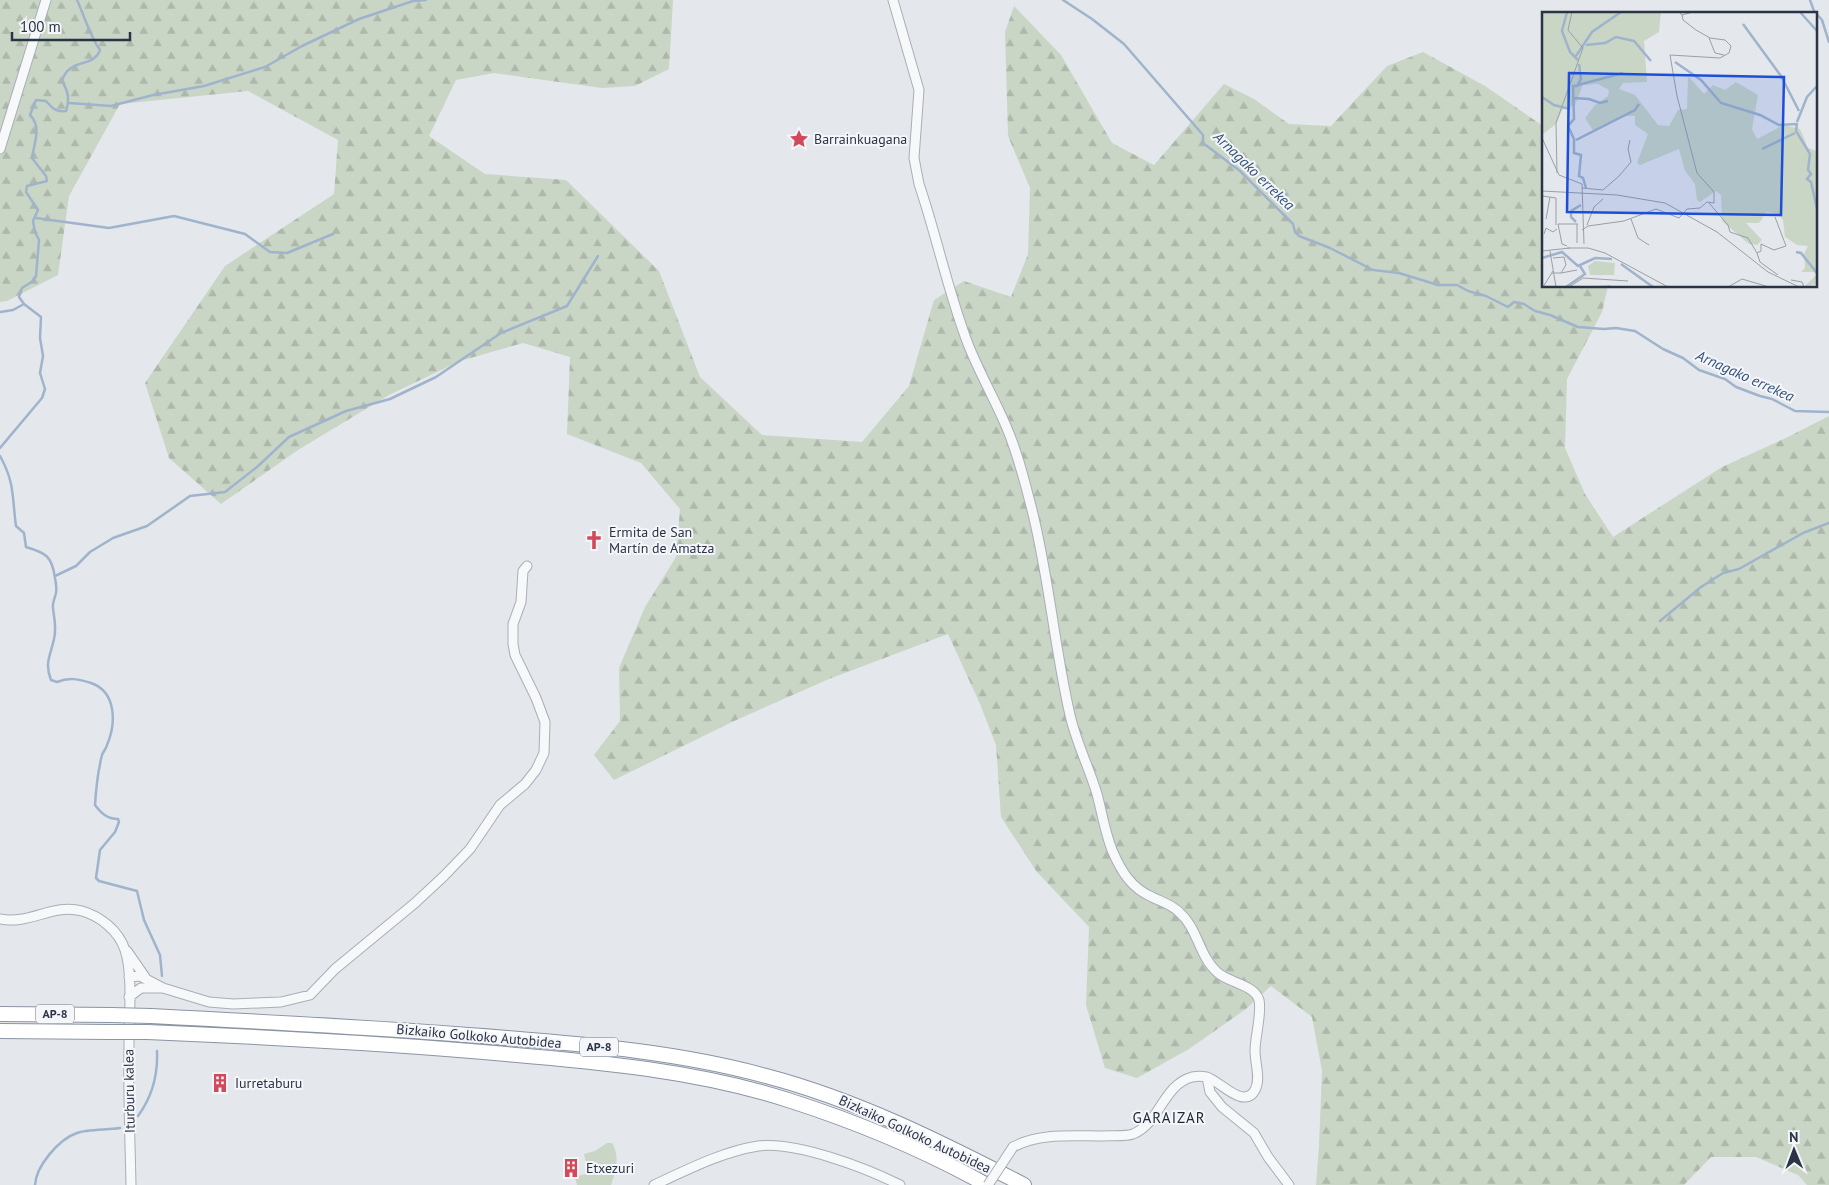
<svg xmlns="http://www.w3.org/2000/svg" width="1829" height="1185" font-family="'PT Sans',sans-serif">
	<defs>
		<pattern id="forest-firs" width="22" height="20" patternUnits="userSpaceOnUse" patternTransform="scale(1.25)"><rect width="22" height="20" fill="#c9d6c5"/><path d="M5 1l3.5 6h-7zM16 11l3.5 6h-7z" fill="#adb8ab"/></pattern>
	</defs>
	<rect width="100%" height="100%" fill="#e4e7ec"/>
	<path fill="url(#forest-firs)" d="M0,0h673l-4,69 -34,17 -33,2 -108,-15 -38,7 -27,56 56,38 81,6 93,91 41,106 62,58 100,7 47,-56 25,-86 30,-19 47,16 17,-43 2,-66 -22,-52 -3,-104 9,-26 47,49 51,88 42,22 70,-81 30,15 35,25 42,2 56,-60 36,-14 62,34 58,40v160h65l-6,26 -35,67 -2,69 20,46 28,43 109,-70 66,-30 41,-21v769h-22l-9,-10 -42,-18h-45l-27,28h-368l3,-39 3,-75 -10,-54 -41,-31 -25,23 -57,40 -52,29 -32,-10 -19,-63 3,-78 -52,-55 -36,-55 -5,-72 -16,-41 -32,-70 -119,45 -95,42 -120,59 -20,-25 26,-34 -1,-53 26,-61 31,-50 4,-48 -39,-46 -74,-29 3,-77 -47,-14 -63,18 -71,34 -91,55 -77,54 -52,-46 -24,-75 80,-117 109,-72 4,-54 -90,-49 -128,13 -51,92 -11,79 -51,26 -7,1z"/>
	<path fill="#c9d6c5" d="M607,1143h5c8,13 4,29 -1,42h-34l-2,-8 14,-4 -5,-19 11,-3z"/>
	<g fill="none" stroke-linecap="round" stroke-linejoin="round">
		<path stroke="#9fb4cc" stroke-width="2.5" d="M1063,0l29,19 32,25 79,91v8l37,28 53,53 2,8 4,4 31,12 43,22 26,3 39,12h19l11,6 18,5 22,11 6,-5 10,2 11,7 15,4 28,12 26,2 12,-1 19,3 28,18 20,9 16,12 26,9 11,8 24,9 12,3 23,12 34,1
			M1810,0l4,11 8,9 7,22
			M69,103l42,3 42,-11 51,-9 61,-19 37,-21 57,-27 54,-18 13,-1
			M36,218l73,10 65,-12 71,18 25,18 17,1 46,-19
			M0,312l13,-2 11,-6
			M0,448l42,-50 3,-9 -5,-16 3,-17 -3,-18 1,-21 -17,-13 -5,-7 3,-9 11,-7 3,-5 3,-36 -4,-8 -2,-11 5,-11 -12,-18 1,-6 20,-5 -1,-5 -14,-18c2,-15 10,-31 -2,-43l6,-15 10,1c7,8 10,11 20,10 4,-12 2,-20 -4,-30 7,-24 31,-12 38,-31 -11,-15 -15,-33 -23,-50
			M0,456c15,27 12,41 16,70l8,7 2,14c20,6 26,9 29,31 1,5 2,10 1,15 -1,5 -4,10 -3,15 1,11 4,19 1,31 -3,15 -10,24 -3,41l6,2c12,-5 22,-3 34,1 26,9 25,41 16,62 -1,4 -4,7 -5,10 -4,16 -6,34 -7,50 6,8 12,14 23,14l1,3 -4,10 -15,18 -4,28 3,3 38,10 7,29 16,35 2,21
			M55,576l21,-10 14,-14 23,-14 34,-12 43,-30 35,-4 32,-25 32,-30 57,-26 44,-12 46,-22 65,-44 66,-27 31,-50
			M1660,621l41,-34 22,-14 16,-4 64,-36 26,-10
			M138,1116c14,-19 20,-42 19,-65
			M35,1185c1,-19 24,-46 42,-52 9,-4 32,-3 43,-5"/>
		<g stroke="#a9aeb7" stroke-width="11">
			<path id="minor" d="M893,0l26,90 -5,68 5,26c18,53 29,108 49,160 11,28 26,54 38,82 11,25 18,53 25,80 18,69 23,140 39,209 6,27 19,52 27,79 5,19 8,38 15,56 9,21 19,38 40,47 10,5 21,8 28,16 18,16 19,43 37,59 11,11 37,12 42,28 3,14 -4,36 -4,51 0,12 6,28 0,39 -10,19 -33,-6 -44,-11 -5,-3 -13,-3 -19,-2 -29,8 -32,46 -59,57 -9,3 -22,1 -32,2 -30,0 -61,-3 -88,11
				M0,149l46,-149
				M0,919c30,6 53,-16 82,-8 18,5 37,20 43,39 8,23 4,69 4,94 -1,47 1,94 2,141
				M127,951l18,26
				M129,977l11,-1 23,12 46,14 24,2 48,-2 29,-7 25,-26 80,-66 29,-27 26,-27 30,-44 25,-21 11,-14 8,-17 1,-31 -9,-24 -21,-43 -2,-11v-20l8,-22 2,-31 4,-5
				M129,997l12,-9h20
				M1207,1077l3,15 12,15 32,26 14,24 21,28
				M654,1185c33,-15 67,-33 104,-39 38,-5 108,22 142,39"/>
		</g>
		<g stroke="#8b94a3" stroke-width="16">
			<path id="highway" d="M0,1014l111,1
				M151,1016c119,6 238,12 356,22 87,7 175,15 259,38 91,24 175,66 258,109
				M0,1031l110,1
				M147,1032c120,5 240,11 359,22 94,8 192,17 282,46 69,22 136,50 199,85"/>
		</g>
		<use href="#minor" stroke="#f7f8fa" stroke-width="9"/>
		<use href="#highway" stroke="#fff" stroke-width="14"/>
		<g stroke="#a9aeb7" stroke-width="11" stroke-linecap="butt">
			<path id="minor-bridge" d="M988,1185l25,-38"/>
		</g>
		<g stroke="#8b94a3" stroke-width="16" stroke-linecap="butt">
			<path id="highway-bridge" d="M111,1015l40,1
				M110,1032h37"/>
		</g>
		<use href="#minor-bridge" stroke="#f7f8fa" stroke-width="9"/>
		<use href="#highway-bridge" stroke="#fff" stroke-width="14"/>
	</g>
	<defs>
		<g id="sight-bare" transform="scale(1.5)"><path d="M0-6L1.8-2.2L6-1.7L2.9 1.2L3.7 5.4L0 3.3L-3.7 5.4L-2.9 1.2L-6-1.7L-1.8-2.2Z" fill="#d1495b" stroke="#f4f6f9" stroke-width="2.5" paint-order="stroke"/></g>
		<g id="church-bare" transform="scale(1.5)"><path d="M-1.2-6h2.4v3.5h3.3v2.4h-3.3V6h-2.4V-.1h-3.3v-2.4h3.3Z" fill="#d1495b" stroke="#f4f6f9" stroke-width="2.5" paint-order="stroke"/></g>
		<g id="building-bare" transform="scale(1.5)"><path d="M-4-6H4V6H1V3H-1V6H-4ZM-2.5-4.3h1.7v1.8h-1.7ZM.8-4.3h1.7v1.8H.8ZM-2.5-1h1.7V.8h-1.7ZM.8-1h1.7V.8H.8Z" fill="#d1495b" stroke="#f4f6f9" stroke-width="2.5" paint-order="stroke"/></g>
	</defs>
	<g fill-rule="evenodd">
		<use href="#sight-bare" x="799" y="139"/>
		<use href="#church-bare" x="594" y="540"/>
		<use href="#building-bare" x="220" y="1083"/>
		<use href="#building-bare" x="571" y="1168"/>
	</g>
	<g text-anchor="middle" stroke-width="4" stroke-linejoin="round" paint-order="stroke">
		<g fill="#f4f6f9" stroke="#676e7b" stroke-width="1">
			<rect x="36" y="1004.5" width="38" height="19" rx="4"/>
			<rect x="580" y="1037.5" width="38" height="19" rx="4"/>
		</g>
		<g font-size="12" font-weight="bold" fill="#2b3445">
			<text x="55" y="1018">AP-8</text>
			<text x="599" y="1051">AP-8</text>
		</g>
		<g font-size="14" fill="#2b3445" stroke="#f4f6f9" text-anchor="start">
			<text x="814" y="144">Barrainkuagana</text>
			<text x="609" y="537">Ermita de San<tspan x="609" dy="16">Martín de Amatza</tspan></text>
			<text x="235" y="1088">Iurretaburu</text>
			<text x="586" y="1173">Etxezuri</text>
		</g>
		<g font-size="14" fill="#2b3445" stroke="#f4f6f9">
			<text transform="translate(479 1036) rotate(5)" y="5">Bizkaiko Golkoko Autobidea</text>
			<text transform="translate(129 1091) rotate(-91)" y="5">Iturburu kalea</text>
			<text transform="translate(915 1134) rotate(25)" y="5">Bizkaiko Golkoko Autobidea</text>
		</g>
		<g font-size="15" font-style="italic" fill="#34527a" stroke="#f4f6f9">
			<text transform="translate(1254 171) rotate(44)" y="5">Arnagako errekea</text>
			<text transform="translate(1745 376) rotate(24)" y="5">Arnagako errekea</text>
		</g>
		<g font-size="15" letter-spacing="1" fill="#1d2536" stroke="#f4f6f9">
			<text x="1169" y="1123">GARAIZAR</text>
		</g>
	</g>
	<g transform="translate(1542 12)">
		<rect width="275" height="275" fill="#e4e7ec"/>
		<path d="M0,0h119l-2,20 -15,9 3,41 -24,1 -4,6 16,6 23,30 11,1 9,-16 9,-1 1,-33 16,18 9,-9 12,5 11,-8 22,13 -6,34 5,10 27,-14 16,4 8,19 9,3v133l-12,2 11,-11 -2,-3h-13l4,-4 -1,-14 4,-8 -11,-1 -12,-8 -2,-17 -5,-6 -11,-2 -8,11h-13l16,17 -5,5 -8,-1 -27,-23 -1,-26 -5,-4 -16,11 -3,-2 -2,-16 -10,-13 -6,-22 -39,16 -3,-2 11,-29 -13,-9v-9h-13l-28,16 -9,-14 10,-13 13,-9 1,-6 -11,-6 -15,1 -8,20 -13,5 -6,14 -13,10z" fill="#c9d6c5"/>
		<path d="M53,249l20,2 -1,12h-24l-2,-9z" fill="#c9d6c5"/>
		<path fill="none" stroke="#9fb4cc" stroke-width="2.5" d="M25,0l-5,19 8,21 8,8M258,0l17,19M201,12l38,52 18,35M44,33l19,-2 11,-6 18,4 17,20M34,44l16,-24 29,-20M133,50l26,18 20,23 39,12 19,10 17,-1M37,52l2,15 -4,7h-4l1,33 -6,7 6,13v14l7,2 -2,21 4,2 3,10M36,73l45,-12M0,85l12,8 16,4M31,86l16,1 11,4 8,-2M255,110l10,-25 10,-11M255,111l-1,8 14,23 -2,16 3,4 -4,5 4,3 6,27M34,128l59,-30 4,-6M220,137l33,-16M34,210l-5,-5v-6l10,-6M254,240l5,1 16,20M0,246l20,-6 16,14 17,-8 17,1M79,252l32,23M24,275l19,-13 -5,-8"/>
		<path fill="none" stroke="#9a9fa9" stroke-width="1" d="M137,0l3,3 11,-3M167,26l6,15 9,2M0,126l17,37 23,9 2,60M15,161l-1,-50 27,-75 -15,-18 4,-18M40,176l21,2 16,-14 12,-14 -3,-13 2,-9M0,179l75,4 48,8 52,29 51,40 31,15M0,184l14,2v27M167,191l19,22 2,7 18,6 9,15M233,205l11,29 -12,4 -13,-6v7l-4,2 3,9 18,13M4,207l4,-22M89,207l7,19 11,7M16,212l4,20 5,2M16,212h20M45,213l7,-18 9,-8M40,218l6,-4 36,-5 32,-12 23,9 8,-9 13,-1 7,-6 7,1v-11l-17,-19 -20,-77 -7,-41 50,3 9,-5 2,-7 -6,-6 -15,-2 -14,-8 -13,-10 -1,-5M2,222l2,-6 7,4 4,-3M35,231v-19M25,236h21l17,5 63,34M0,239l28,-3M8,239l6,36M10,261h9l5,-8 -2,-8 -11,1M19,261l16,-3M249,268l11,2 2,5M1,275l10,-16M27,275l14,-9 45,3M42,275l27,-1M186,275l14,-8 27,8"/>
		<path fill="#1d4ed8" fill-opacity="0.15" stroke="#1d4ed8" stroke-width="2.5" d="M27,61l215,4 -3,138 -214,-3z"/>
		<rect width="275" height="275" fill="none" stroke="#2b3445" stroke-width="2.5"/>
	</g>
	<g transform="translate(1794 1150) rotate(359)" stroke="#f4f6f9" stroke-width="4" paint-order="stroke">
	<path d="M0-4L9 19L0 12L-9 19Z" fill="#2b3445"/>
	<text y="-8" font-size="14" font-weight="bold" text-anchor="middle" fill="#2b3445">N</text>
	</g>
	<path d="M12 32v8h118v-8" fill="none" stroke="#2b3445" stroke-width="2.5"/>
	<text x="20" y="32" font-size="15" fill="#2b3445" stroke="#f4f6f9" stroke-width="4" paint-order="stroke">100 m</text>
</svg>
